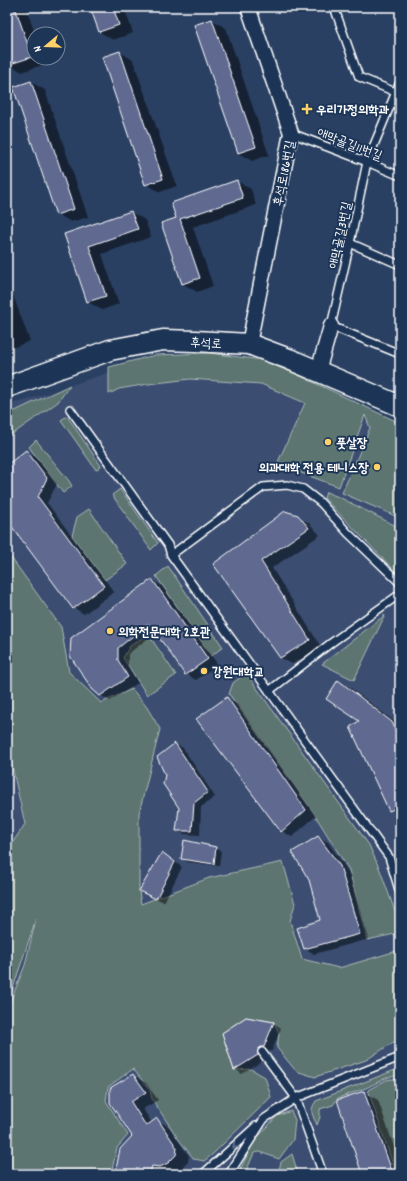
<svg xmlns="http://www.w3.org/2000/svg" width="407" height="1181" font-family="Dekko,'Poor Story',sans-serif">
	<rect width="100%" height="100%" fill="#2a4063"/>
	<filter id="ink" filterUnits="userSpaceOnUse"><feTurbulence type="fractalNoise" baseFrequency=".025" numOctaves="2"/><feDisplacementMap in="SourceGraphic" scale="8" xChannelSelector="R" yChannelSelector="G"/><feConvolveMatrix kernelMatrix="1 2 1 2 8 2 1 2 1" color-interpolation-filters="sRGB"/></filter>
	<g filter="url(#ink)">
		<path fill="#3a4d71" d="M113,371l158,6 129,54v743h-393v-770l17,-3z"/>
		<path fill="#5c7470" stroke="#aebab8" d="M209,353l53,7 38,16 100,47v95l-58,-25 28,-65 -5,-13 -26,72 -62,-23 28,-61 -44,-19 -71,-5 -42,5 -29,5 -10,5v-27l46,-12z
			M70,385l-12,17 -51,36v-26l8,-1z
			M67,416l34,50 -5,4 -35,-50z
			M36,440l33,41 3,5 -9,7 -34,-46z
			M120,489l38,54 -7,7 -39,-55z
			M326,492l15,6 59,30v48l-76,-78z
			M89,509l38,55 -22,16 -33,-44 5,-19z
			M7,552l54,75 8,45 32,31 31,-14 14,17 14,23 -21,84v78l2,13 68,-26 74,-16 12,42 -5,17 12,38 37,9 61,-18v88l-34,22 -51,17 -19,-6 -19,-23 2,-15 -5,-11 -28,-5 -24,16 12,37 17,-1 14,8 6,20 -57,56 -10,8 -10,-2 -15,-19 -27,-41 -2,-9 -17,-21 -25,18 -2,14 22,34 -11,13 -6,26h-104v-164l18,-45 11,-46 -29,87v-155l18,-27 -18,-80z
			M168,566l55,81 -12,9 -55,-80z
			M385,615l-31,65 -32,-16z
			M148,634l28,41 -29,20 -24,-37 7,-12z
			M246,673l123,172 11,25 20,55 -5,9 -28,6 -18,-70 -36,-58 -84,-118 4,-11z
			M400,1068v7l-14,3 -20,10 -28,10 -5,7 -13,4v8l-3,8c-5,-11 -8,-14 -1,-24z
			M400,1078v96h-4l-28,-84 18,-10z
			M291,1111l4,9 -2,20 -14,19 -19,-7 -6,1 -9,21h-7l13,-27 6,-9 20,-22z
			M292,1154l6,20h-20l3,-12z"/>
		<path fill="#0007" d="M7,7h19l9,27h-1v24h9l2,6 -23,8 -14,-8 -1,-4z
			M91,7h33l9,26 -20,7 -13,-8z
			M199,7h12l-8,3z
			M212,20l14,8 43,127 -17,6 -14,-8z
			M120,52l13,8 44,126 -17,6 -14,-8z
			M31,82l14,8 43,127 -17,5 -14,-8z
			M237,181l14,8 5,16 -63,22 20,59 -16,6 -14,-8 -21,-61 15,-5z
			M131,212l14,8 6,17 -49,17 17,50 -17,6 -14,-8 -23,-67z
			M7,279l23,62 -20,8 -3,-2z
			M26,451l10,6 21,27 -10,19 67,89 -30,22 -10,-6 -67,-90v-52z
			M297,516l12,7 11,12 -48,33 49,79 -29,17 -11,-6 -67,-93z
			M152,580l10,6 56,79 -22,15 -10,-6 -30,-42 -28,22v12l10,17 -28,18 -10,-6 -8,-7z
			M338,681l14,8 48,37v89l-10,-5 -30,-89z
			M227,698l10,6 79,112 -24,21 -10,-6z
			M175,744l8,4 32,49 -14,10 -1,28 -16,-1 -7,-4 3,-22z
			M318,837l10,5 21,31 20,66 -55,15 -9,-6 16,-28z
			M215,848l6,3 -2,15 -32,-4 -5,-3z
			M170,858l12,9 -18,35 -16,-7z
			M246,1018l28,5 7,5 -9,23h-3l-4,3v5l-23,15 -7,-5z
			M133,1075l13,8 12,17 -15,9 9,14 5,-3 12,7 20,29 -1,6 -8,8 -7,4 -9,-2v2h-48l17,-38 -22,-34z
			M364,1092l14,8 22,64v10h-37z"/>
		<path fill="#606a91" stroke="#fff" d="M7,7h8l17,50 -25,8z
			M90,7h23l6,18 -20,7z
			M212,19l44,128 -18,6 -44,-128z
			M120,51l43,128 -18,6 -43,-128z
			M31,81l43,128 -18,6 -43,-128z
			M237,180l6,18 -63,21 20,59 -18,6 -21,-61 15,-5 -5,-15z
			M131,211l7,18 -49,17 17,50 -19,6 -23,-68z
			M26,450l21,28 -9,19 66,89 -31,23 -66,-89v-55z
			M285,511l13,4 11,13 -48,33 49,79 -30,18 -67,-94z
			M152,579l56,80 -23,16 -19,-28 -18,-23 -30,24v12l10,17 -28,19 -8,-7 -22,-33 1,-18z
			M338,680l54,42 8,18v67l-11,4 -39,-84 9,-6 -33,-22z
			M227,697l79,113 -25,22 -85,-113z
			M175,743l33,49 -14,11 -2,28h-16l3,-23 -16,-24 2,-9 -8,-18z
			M318,836l22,30 20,68 -56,15 -7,-21 23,-8 -11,-40 -17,-28z
			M184,840l32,7 -2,17 -33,-5z
			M162,852l13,10 -19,37 -17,-8z
			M246,1017l28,5 -10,25h-3l-3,3v5l-24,15 -12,-37z
			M133,1074l13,18 -15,10 15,24 11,-8 20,30 -1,7 -8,8 -8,4 -8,-1 -2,8h-35l5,-25 12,-13 -22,-33v-15z
			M364,1091l29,83h-31l-25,-74z"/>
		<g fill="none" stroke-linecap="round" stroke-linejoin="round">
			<g stroke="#fff" stroke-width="10">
				<path id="lane" d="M334,7l25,70 41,17
					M400,82l-33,80 -17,81 -19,83 69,28
					M291,133l76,29 33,14
					M350,243l50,22
					M70,409l98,136 3,10 218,302 11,36
					M171,555l92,-68 24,-2 16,4 18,14 27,30 52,50
					M269,691l62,-48 69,-49
					M262,1052l34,46 27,76
					M203,1174l53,-48
					M229,1174l35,-55 32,-21 104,-41"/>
			</g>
			<g stroke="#fff" stroke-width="17">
				<path id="street" d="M248,7l43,126 -42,211
					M318,371l13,-45"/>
			</g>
			<g stroke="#fff" stroke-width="23">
				<path id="secondary" d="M7,387l103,-37 53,-10 32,1 54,3 40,15 111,47"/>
			</g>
			<use href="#lane" stroke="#1d3557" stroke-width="7"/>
			<use href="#street" stroke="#1d3557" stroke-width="14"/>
			<use href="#secondary" stroke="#1d3557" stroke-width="20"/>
		</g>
		<defs><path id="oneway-chevron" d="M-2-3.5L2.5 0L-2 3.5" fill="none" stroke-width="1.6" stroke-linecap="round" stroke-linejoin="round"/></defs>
		<use stroke="#6c7c92" href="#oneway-chevron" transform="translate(235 1146) rotate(138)"/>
	</g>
	<g fill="#ffd166" stroke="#1d3557" stroke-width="1.5">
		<path d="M305 103h4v4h4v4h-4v4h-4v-4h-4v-4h4z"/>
		<circle cx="328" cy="442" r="4"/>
		<circle cx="377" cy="467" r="4"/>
		<circle cx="110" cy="631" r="4"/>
		<circle cx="204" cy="671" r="4"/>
	</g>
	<g text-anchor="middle" stroke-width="4" stroke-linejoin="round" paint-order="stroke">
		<g font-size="13" font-weight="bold" fill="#fff" stroke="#1d3557" text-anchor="start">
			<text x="316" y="114">우리가정의학과</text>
			<text x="336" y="447">풋살장</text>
			<text x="369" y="472" text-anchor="end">의과대학 전용 테니스장</text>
			<text x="118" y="636">의학전문대학 2호관</text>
			<text x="212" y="676">강원대학교</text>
		</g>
		<g font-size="13" fill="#fff" stroke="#1d3557">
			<text transform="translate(350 143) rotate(21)" y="5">애막골길11번길</text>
			<text transform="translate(283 173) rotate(-79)" y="5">후석로186번길</text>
			<text transform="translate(339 235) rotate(-78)" y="5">애막골길3번길</text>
			<text transform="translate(206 342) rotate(3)" y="5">후석로</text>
		</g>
	</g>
	<rect width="407" height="1181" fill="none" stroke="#1d3557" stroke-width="24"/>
	<rect x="12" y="12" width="383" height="1157" fill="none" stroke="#fff" stroke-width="1.5" filter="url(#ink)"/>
	<g transform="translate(46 46) rotate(251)"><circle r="19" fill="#1d3557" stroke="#77869a"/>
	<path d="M0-3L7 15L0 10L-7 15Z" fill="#ffd166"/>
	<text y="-6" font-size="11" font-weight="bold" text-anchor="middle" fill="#ffffff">N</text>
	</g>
</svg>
